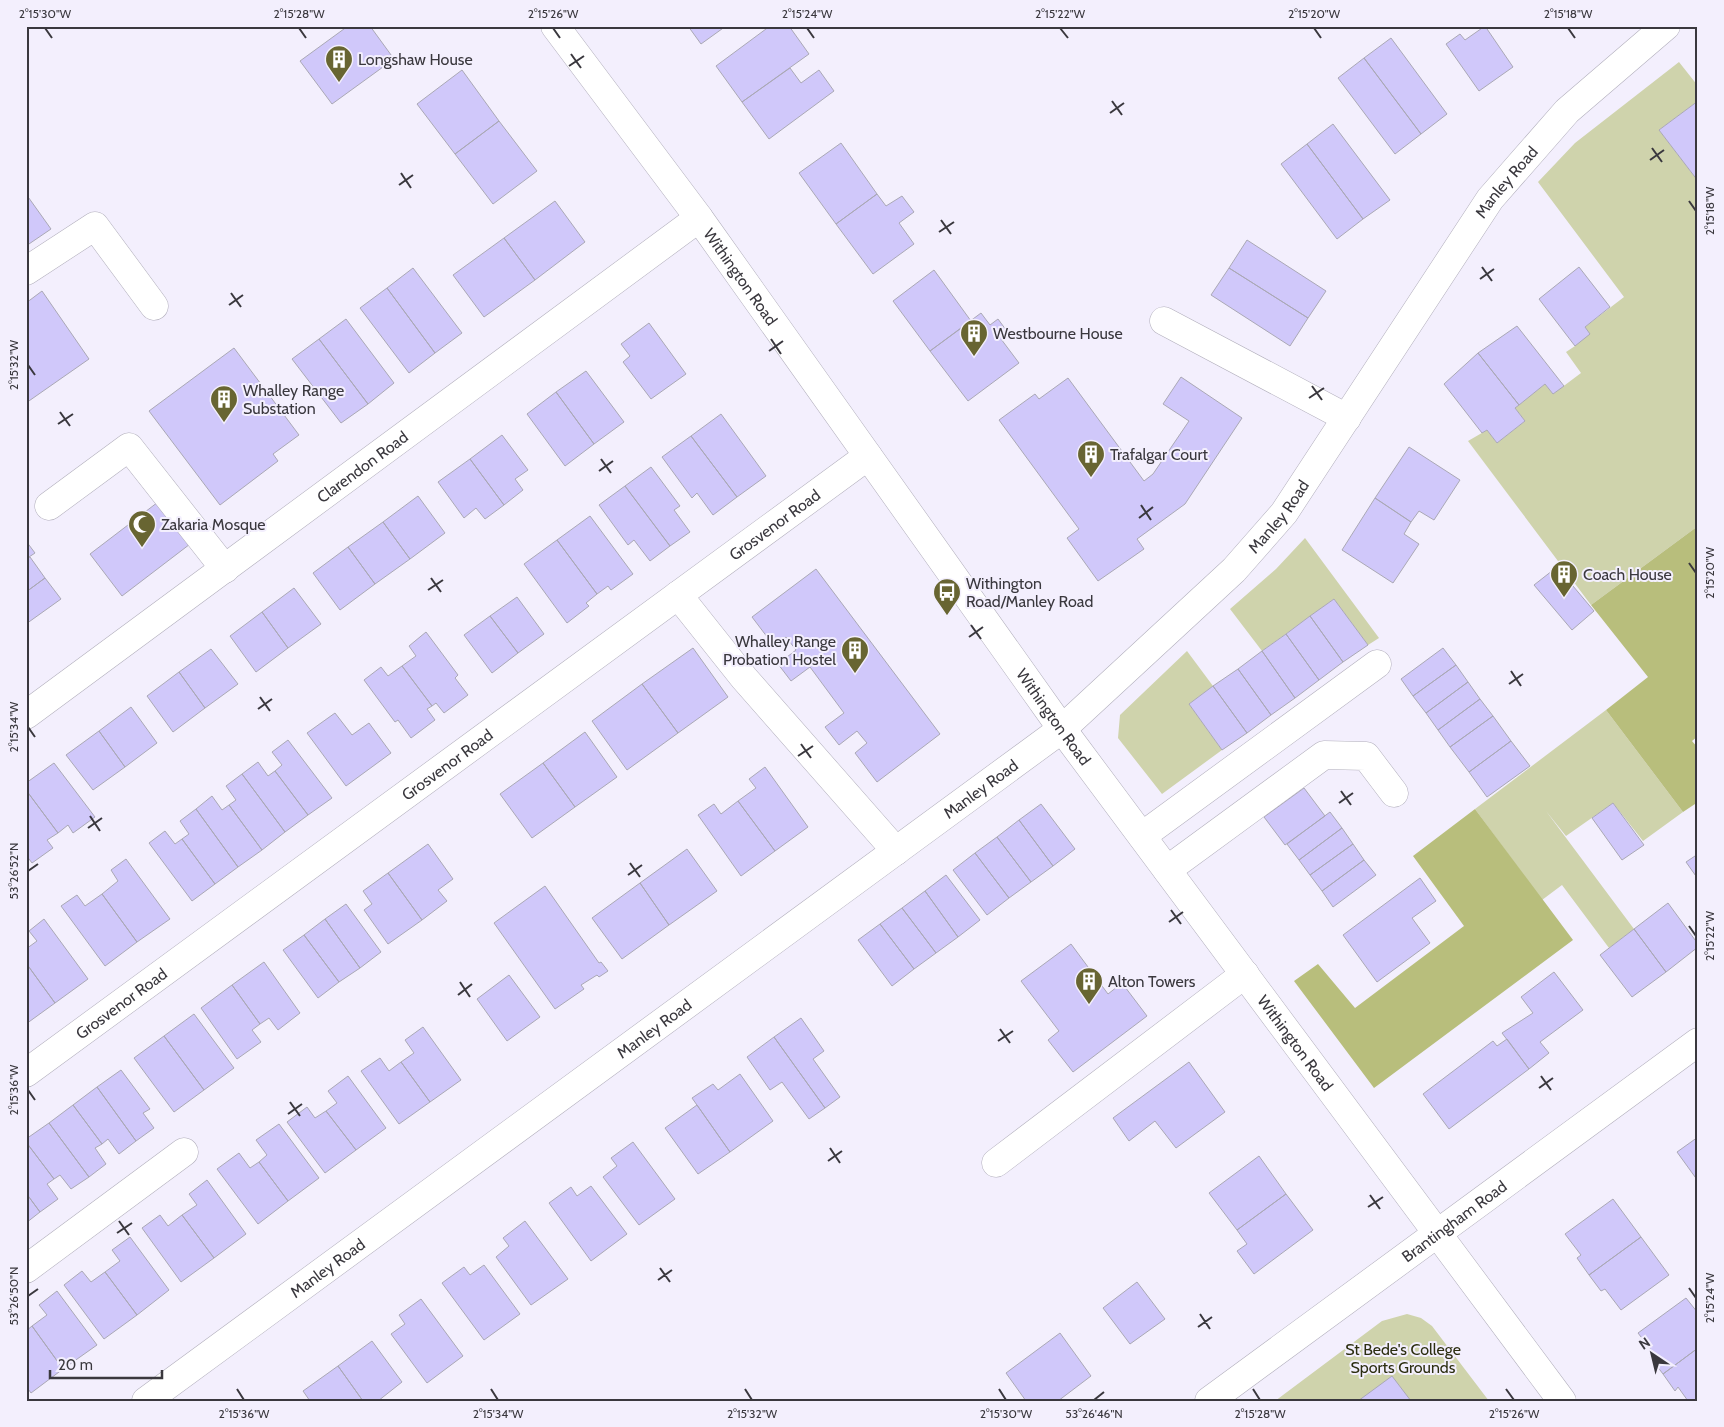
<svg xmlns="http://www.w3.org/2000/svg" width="1724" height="1427" font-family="Cabin,sans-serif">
	<rect width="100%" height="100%" fill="#f3effd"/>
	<path fill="#cfd3ac" d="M1679,62l19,24v15l-39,29 39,51v345l-107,79 -123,-164 19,-11 10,13 28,-22 -10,-13 30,-24 8,10 28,-21 -15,-21 9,-6 10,-19 39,-30 -86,-115 37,-39z
		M1305,538l74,100 -11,7 -34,-46 -72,52 -32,-42 46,-40z
		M1187,651l26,35 -24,18 33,46 -60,44 -44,-56 2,-23z
		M1606,710l77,102 -40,29 -30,-38 -47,33 -20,-25 88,118 -25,19 -47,-63 -20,15 -67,-91z
		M1407,1314l14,4 11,8 57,75h-214l107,-80z"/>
	<path fill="#b8be7c" d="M1698,526v210l-6,5 6,7v54l-15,10 -77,-102 42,-33 -57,-72z
		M1475,809l98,131 -199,148 -80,-107 24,-17 37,44 109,-82 -51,-70z"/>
	<path fill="#d0c8fa" stroke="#aaa8b5" d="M348,26h22l24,33 -62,45 -32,-43z
		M688,26h38l-25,18z
		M770,26h19l20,28 -67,48 -26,-36z
		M1485,26l28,41 -34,24 -33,-47 14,-10 5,6z
		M1391,38l56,76 -26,20 -57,-76z
		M1364,58l57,76 -26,20 -57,-76z
		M790,68l11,15 18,-13 15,21 -65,48 -27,-37z
		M462,70l37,51 -44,33 -38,-50z
		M1698,101v80l-39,-51z
		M499,121l38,50 -44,33 -38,-50z
		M1333,124l57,76 -27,19 -56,-75z
		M841,143l36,51 -41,30 -37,-51z
		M1307,144l56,75 -26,20 -56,-75z
		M26,194l25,35 -25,17z
		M877,194l9,12 16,-10 12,16 -15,11 15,21 -41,30 -37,-50z
		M555,201l30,41 -50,38 -31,-42z
		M504,238l31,42 -51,37 -31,-42z
		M1247,240l79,51 -18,27 -79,-50z
		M1579,267l31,40 -25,20 5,7 -15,12 -36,-47z
		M413,268l49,65 -27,20 -48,-65z
		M1229,268l79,50 -18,28 -79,-51z
		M934,270l37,51 -41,30 -37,-50z
		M387,288l48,65 -26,20 -49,-65z
		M42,291l47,68 -63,44v-100z
		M981,313l9,12 8,-6 11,15 -8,5 18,24 -51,38 -38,-50z
		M346,319l48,64 -26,21 -49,-65z
		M649,323l37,51 -35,25 -28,-37 7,-6 -9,-12z
		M1517,326l47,60 -11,8 -8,-10 -26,21 -41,-52z
		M319,339l49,65 -27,19 -49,-64z
		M234,348l65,87 -26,19 5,7 -58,44 -71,-94z
		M1478,353l41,52 -4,3 10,13 -28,22 -10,-13 -5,3 -38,-49z
		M586,371l38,51 -30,22 -38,-52z
		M1181,377l61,41 -57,86 -48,35 7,10 -46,32 -31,-43 12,-9 -80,-109 36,-26 4,5 29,-21 76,103 9,-7 36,-53 -26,-17z
		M556,392l38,52 -29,22 -38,-52z
		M721,414l45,62 -29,21 -46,-61z
		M502,435l26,35 -13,9 8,11 -19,15 -34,-46z
		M691,436l46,61 -24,18 -16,-22 -5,5 -30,-41z
		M1409,447l51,33 -26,40 -15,-9 -8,11 -36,-24z
		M470,459l34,46 -19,14 -9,-11 -12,10 -26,-36z
		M651,467l29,39 -6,4 16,22 -20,14 -45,-60z
		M625,486l45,60 -20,15 -16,-21 -6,5 -29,-40z
		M418,496l27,37 -35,26 -27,-37z
		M1375,498l36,24 -7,12 15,10 -26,39 -51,-33z
		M162,499l32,42 -72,55 -32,-42z
		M590,516l43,58 -22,16 -3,-4 -11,8 -40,-54z
		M383,522l27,37 -35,25 -27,-37z
		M557,540l40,54 -11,9 3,3 -22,17 -43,-59z
		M26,541l9,12 -9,6z
		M348,547l27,37 -35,26 -27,-37z
		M30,557l15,21 -19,14v-33z
		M1557,567l37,44 -22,19 -38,-45z
		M816,569l124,165 -63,48 -22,-29 12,-10 -10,-12 -18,14 -14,-18 19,-14 -34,-46 -19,14 -13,-17 18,-14 -10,-13 -12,9 -22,-29z
		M45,578l16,21 -35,25v-32z
		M294,588l27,36 -33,24 -26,-36z
		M517,597l27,37 -26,19 -28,-37z
		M1334,599l34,46 -25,17 -33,-46z
		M262,612l26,36 -32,24 -26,-36z
		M490,616l28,37 -26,20 -28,-38z
		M1310,616l33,46 -24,18 -33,-46z
		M426,632l32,43 -3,3 13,17 -24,18 -8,-10 -4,3 -30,-40 14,-10 -7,-10z
		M1286,634l33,46 -24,18 -33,-47z
		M693,648l35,49 -50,36 -36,-49z
		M1443,648l13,17 -43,31 -12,-17z
		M211,649l27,35 -33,24 -26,-36z
		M1262,651l33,47 -24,17 -33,-46z
		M1456,665l12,17 -42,31 -13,-17z
		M402,666l30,40 -5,3 8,11 -24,18 -13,-18 -3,2 -31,-42 17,-13 7,9z
		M1238,669l33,46 -24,18 -34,-47z
		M179,672l26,36 -32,24 -26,-36z
		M1468,682l12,17 -42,31 -12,-17z
		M642,684l36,49 -51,37 -35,-49z
		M1213,686l34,47 -25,17 -33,-46z
		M1480,699l13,17 -43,31 -12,-17z
		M131,707l26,36 -32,24 -26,-36z
		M335,713l17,22 17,-12 22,30 -45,33 -39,-53z
		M1493,716l18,25 -42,31 -19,-25z
		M99,731l26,36 -32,23 -27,-35z
		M585,732l32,45 -42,30 -32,-44z
		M288,740l44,58 -24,17 -33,-44 7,-6 -10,-13z
		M1511,741l19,25 -43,31 -18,-25z
		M258,762l10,14 7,-5 33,44 -23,17 -43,-58z
		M54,763l41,54 -22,16 -5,-8 -10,8 -32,-43v-7z
		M543,763l32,44 -43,31 -32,-44z
		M765,767l43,60 -33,24 -37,-50 18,-13 -7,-9z
		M242,774l43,58 -23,18 -33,-45 7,-5 -10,-14z
		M1304,788l21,28 -40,29 -21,-28z
		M26,790l32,43 -11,7 6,8 -21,15 -6,-8z
		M212,796l10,14 7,-5 33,45 -24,17 -42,-58z
		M738,801l37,50 -34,25 -43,-61 16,-11 7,10z
		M1613,803l31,42 -22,15 -30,-42z
		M1041,804l34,45 -22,17 -34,-46z
		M196,809l42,58 -23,17 -33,-45 7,-5 -9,-13z
		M1330,812l12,16 -43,32 -12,-16z
		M1019,820l34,46 -22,16 -34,-45z
		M1342,828l11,16 -43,31 -11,-15z
		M165,831l10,13 7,-5 33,45 -23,17 -43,-58z
		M997,837l34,45 -22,16 -34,-45z
		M428,844l25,35 -15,11 9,11 -25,19 -34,-47z
		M1353,844l11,16 -42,31 -12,-16z
		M687,849l30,42 -48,34 -29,-42z
		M975,853l34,45 -22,17 -34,-45z
		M1698,854v25l-12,-17z
		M126,859l44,60 -33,23 -35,-48 16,-13 -7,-11z
		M1364,860l12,15 -43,32 -11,-16z
		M388,873l34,47 -34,24 -24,-34 8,-6 -9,-13z
		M946,875l34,45 -22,17 -33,-46z
		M1420,878l16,23 -24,17 18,25 -53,39 -34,-47z
		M640,883l29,42 -47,34 -30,-41z
		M545,886l54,77 2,-1 7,9 -9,6 -2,-2 -16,10 3,4 -29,20 -61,-86z
		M925,891l33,46 -22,16 -34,-45z
		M102,894l35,48 -32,24 -44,-60 16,-11 8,11z
		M1668,903l30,41v3l-32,25 -32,-43z
		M346,904l35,48 -21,16 -35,-49z
		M902,908l34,45 -22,16 -34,-45z
		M44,919l44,60 -33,24 -29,-40v-14l11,-8 -8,-10z
		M325,919l35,49 -21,14 -35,-47z
		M880,924l34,45 -22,17 -34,-46z
		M1634,929l32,43 -34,25 -32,-42z
		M304,935l35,47 -21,16 -35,-48z
		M1071,944l37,50 14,-11 25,33 -74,56 -25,-32 11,-9 -38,-50z
		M264,962l36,51 -22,17 -9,-12 -9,6 -28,-39z
		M26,963l29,40 -29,21z
		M1554,972l29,38 -43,32 9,11 -20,16 -27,-36 31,-20 -12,-16z
		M509,975l31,42 -33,24 -30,-42z
		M232,985l28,39 -8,6 9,12 -24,17 -36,-51z
		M194,1014l40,54 -30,22 -40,-54z
		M801,1018l23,33 -11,8 27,38 -15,11 -51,-71z
		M423,1027l38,53 -31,22 -29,-40 13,-9 -9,-13z
		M164,1036l40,54 -30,22 -40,-54z
		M774,1037l51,71 -16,11 -27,-37 -12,8 -23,-33z
		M1507,1039l22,30 -80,60 -26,-35 70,-53 4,5z
		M380,1058l9,13 12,-9 29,40 -31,22 -38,-53z
		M1189,1062l36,50 -49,36 -21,-27 -26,20 -16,-23z
		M121,1070l29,39 -7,4 11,15 -18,13 -39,-54z
		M740,1074l33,47 -43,31 -38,-54 21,-14 5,6z
		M348,1076l38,52 -30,22 -30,-39 11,-8 -9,-12z
		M97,1087l39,54 -17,13 -11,-15 -6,5 -29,-39z
		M73,1105l29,39 -7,4 11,16 -17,13 -40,-54z
		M697,1105l33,47 -32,22 -33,-46z
		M307,1107l8,11 11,-7 30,39 -31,23 -38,-51z
		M49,1123l40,54 -18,12 -11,-14 -6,4 -28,-37v-3z
		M279,1124l40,54 -31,23 -29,-39 8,-7 -11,-15z
		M1698,1137v44l-21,-29z
		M26,1142l28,37 -7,5 11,15 -18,13 -14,-19z
		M633,1142l42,57 -36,26 -36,-48 14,-11 -6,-8z
		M239,1153l11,15 9,-6 29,39 -30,23 -41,-55z
		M1259,1156l27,38 -49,36 -28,-37z
		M207,1180l39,54 -32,24 -32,-43 15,-10 -8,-11z
		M591,1186l36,48 -36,27 -42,-58 22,-16 6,9z
		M26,1193l14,19 -14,11z
		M1286,1194l27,36 -59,44 -17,-23 10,-7 -10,-14z
		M1613,1199l28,38 -52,38 -12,-17 4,-3 -16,-21z
		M160,1215l8,11 14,-11 32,43 -33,24 -39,-54z
		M525,1221l43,58 -37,26 -35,-48 13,-11 -6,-8z
		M130,1237l39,53 -32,25 -32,-43 15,-11 -8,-11z
		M1641,1237l28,38 -48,35 -16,-21 -4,2 -12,-16z
		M484,1265l36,49 -36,26 -42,-57 22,-16 6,8z
		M82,1271l9,11 14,-10 32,43 -33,24 -40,-54z
		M1137,1282l28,37 -35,25 -27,-36z
		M57,1291l40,54 -34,24 -31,-43 15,-11 -8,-10z
		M1686,1298l12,15v35l-35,26 -13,-17 4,-3 -16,-21z
		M421,1299l42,57 -36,27 -36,-49 14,-10 -6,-9z
		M32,1326l31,43 -32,24 -5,-7v-55z
		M1060,1333l31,43 -33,25h-32l-20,-28z
		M372,1341l30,41 -24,19h-15l-25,-35z
		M1698,1348v53h-10l-10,-14 -3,4 -12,-17z
		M338,1366l25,35h-53l-7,-10z
		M1392,1376l19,25h-53z"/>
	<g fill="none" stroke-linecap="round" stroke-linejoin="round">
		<g stroke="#b2afbc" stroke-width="29">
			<g id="minor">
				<path id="s1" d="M555,26l144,192 363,511 500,672"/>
				<path d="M26,271l69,-45 59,80"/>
				<path d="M1164,321l183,97"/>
				<path d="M49,506l80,-59 96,122"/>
				<path d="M678,595l66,83 152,173"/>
				<path id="s2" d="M26,715l673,-497"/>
				<path d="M1142,836l235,-172"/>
				<path d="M1167,870l157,-115 42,1 28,37"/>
				<path id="s3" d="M26,1073l842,-617"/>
				<path d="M996,1163l249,-189"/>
				<path d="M26,1269l158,-117"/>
				<path id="s4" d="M146,1401l916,-672 172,-159 50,-57 206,-314 77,-88 99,-85"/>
				<path id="s5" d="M1209,1401l489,-359"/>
			</g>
		</g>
		<use href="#minor" stroke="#fff" stroke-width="28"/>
	</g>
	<path fill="none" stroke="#3a383e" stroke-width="2" d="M45,28l7,10M299,28l7,10M553,28l7,10M807,28l7,10M1060,28l8,10M1314,28l7,10M1568,28l7,10M571,54l10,14M569,66l15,-10M1112,101l10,14M1110,113l14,-10M1652,148l10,14M1650,160l14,-10M401,173l10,15M399,185l14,-10M1689,201l7,10M941,220l10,14M939,232l15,-10M1482,267l10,14M1480,279l14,-10M231,293l10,14M229,305l14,-10M771,339l10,15M769,351l14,-10M28,365l7,10M1312,386l10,14M1309,398l15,-10M60,412l10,14M58,424l15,-10M601,459l10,14M599,471l14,-10M1141,505l10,15M1139,518l14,-11M1689,563l7,10M431,578l10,14M428,590l15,-10M971,625l10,14M969,637l14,-10M1511,671l10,15M1509,684l14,-10M260,697l10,14M258,709l14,-10M28,727l7,10M801,744l10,14M798,756l15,-10M1341,791l10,14M1339,803l14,-10M90,816l10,15M88,828l14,-10M630,863l10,14M28,871l10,-7M628,875l14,-10M1171,910l10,14M1169,922l14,-10M1689,926l7,10M460,982l10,15M458,995l14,-11M1000,1029l10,14M998,1041l15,-10M1541,1076l10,14M1539,1088l14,-10M28,1090l7,10M290,1102l10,14M288,1114l14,-10M830,1148l10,15M828,1161l14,-10M1370,1195l10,14M1368,1207l15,-10M119,1221l10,14M117,1233l15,-10M660,1268l10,14M658,1280l14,-10M1689,1288l7,10M28,1296l10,-7M1200,1314l10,15M1198,1327l14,-10M237,1389l7,11M491,1389l7,11M745,1389l7,11M999,1389l7,11M1253,1389l7,11M1506,1389l8,11M1094,1400l10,-8"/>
	<defs>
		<g id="building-pin" transform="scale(1.4375)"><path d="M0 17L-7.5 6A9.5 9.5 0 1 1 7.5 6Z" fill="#686532" stroke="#f3effd"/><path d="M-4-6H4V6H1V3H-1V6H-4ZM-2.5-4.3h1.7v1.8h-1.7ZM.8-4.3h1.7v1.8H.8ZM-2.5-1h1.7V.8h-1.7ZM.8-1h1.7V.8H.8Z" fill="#fff"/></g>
		<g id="mosque-pin" transform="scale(1.4375)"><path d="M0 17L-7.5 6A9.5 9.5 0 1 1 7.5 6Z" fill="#686532" stroke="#f3effd"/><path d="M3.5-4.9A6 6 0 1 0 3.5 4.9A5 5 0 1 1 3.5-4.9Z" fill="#fff"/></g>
		<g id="bus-pin" transform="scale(1.4375)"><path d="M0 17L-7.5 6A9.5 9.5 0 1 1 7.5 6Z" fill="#686532" stroke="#f3effd"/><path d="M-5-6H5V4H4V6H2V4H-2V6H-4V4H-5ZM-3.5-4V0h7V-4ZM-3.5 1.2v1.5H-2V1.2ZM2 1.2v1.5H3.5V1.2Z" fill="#fff"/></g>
	</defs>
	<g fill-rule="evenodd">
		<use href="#building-pin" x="339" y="59"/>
		<use href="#building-pin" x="974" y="333"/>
		<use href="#building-pin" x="224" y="399"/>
		<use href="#building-pin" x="1091" y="454"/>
		<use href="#mosque-pin" x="142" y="524"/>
		<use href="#building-pin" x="1564" y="574"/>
		<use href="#bus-pin" x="947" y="592"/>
		<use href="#building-pin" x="855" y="650"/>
		<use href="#building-pin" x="1089" y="981"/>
	</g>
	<g text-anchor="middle" stroke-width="4" stroke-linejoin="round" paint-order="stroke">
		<g font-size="16" fill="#3a383e" stroke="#f3effd" text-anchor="start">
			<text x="358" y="65">Longshaw House</text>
			<text x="993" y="339">Westbourne House</text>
			<text x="243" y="396">Whalley Range<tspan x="243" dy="18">Substation</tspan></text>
			<text x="1110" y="460">Trafalgar Court</text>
			<text x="161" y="530">Zakaria Mosque</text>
			<text x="1583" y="580">Coach House</text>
			<text x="966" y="589">Withington<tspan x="966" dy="18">Road/Manley Road</tspan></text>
			<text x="836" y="647" text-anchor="end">Whalley Range<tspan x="836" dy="18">Probation Hostel</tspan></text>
			<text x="1108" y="987">Alton Towers</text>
		</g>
		<g font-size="16" fill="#3a383e" stroke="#f3effd">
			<text dy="6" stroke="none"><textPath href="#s4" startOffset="1845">Manley Road</textPath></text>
			<text dy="6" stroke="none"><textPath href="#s1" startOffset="312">Withington Road</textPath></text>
			<text dy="6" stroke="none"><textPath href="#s2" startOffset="418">Clarendon Road</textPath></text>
			<text dy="6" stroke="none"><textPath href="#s4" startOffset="1440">Manley Road</textPath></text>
			<text dy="6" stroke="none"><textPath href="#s3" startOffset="928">Grosvenor Road</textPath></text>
			<text dy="6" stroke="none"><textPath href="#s1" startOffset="852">Withington Road</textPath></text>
			<text dy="6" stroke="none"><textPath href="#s3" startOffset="522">Grosvenor Road</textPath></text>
			<text dy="6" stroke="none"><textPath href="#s4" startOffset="1035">Manley Road</textPath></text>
			<text dy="6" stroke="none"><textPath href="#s3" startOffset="118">Grosvenor Road</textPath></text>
			<text dy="6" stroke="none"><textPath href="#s4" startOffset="630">Manley Road</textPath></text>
			<text dy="6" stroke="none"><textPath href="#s1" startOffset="1258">Withington Road</textPath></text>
			<text dy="6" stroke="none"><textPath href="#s5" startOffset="304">Brantingham Road</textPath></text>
			<text dy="6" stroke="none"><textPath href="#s4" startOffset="225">Manley Road</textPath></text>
		</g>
		<g font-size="16" fill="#2c2e10" stroke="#f3effd">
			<text x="1403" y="1355">St Bede's College<tspan x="1403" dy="18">Sports Grounds</tspan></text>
		</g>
	</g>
	<rect width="1724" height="1427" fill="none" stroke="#f3effd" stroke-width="55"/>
	<g transform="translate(1652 1354) rotate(325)" stroke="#f3effd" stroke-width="4" paint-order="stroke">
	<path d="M0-4L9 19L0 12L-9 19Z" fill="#3a383e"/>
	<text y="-8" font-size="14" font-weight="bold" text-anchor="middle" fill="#3a383e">N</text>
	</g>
	<path d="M50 1370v8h112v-8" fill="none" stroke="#3a383e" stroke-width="2.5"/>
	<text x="58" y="1370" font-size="15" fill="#3a383e" stroke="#f3effd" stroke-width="4" paint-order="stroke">20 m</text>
	<rect x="28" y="28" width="1668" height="1372" fill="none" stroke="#3a383e" stroke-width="2"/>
	<g font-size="12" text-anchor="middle" fill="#3a383e">
		<text x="45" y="18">2°15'30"W</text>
		<text x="299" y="18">2°15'28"W</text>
		<text x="553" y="18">2°15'26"W</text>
		<text x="807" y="18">2°15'24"W</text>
		<text x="1060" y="18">2°15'22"W</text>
		<text x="1314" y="18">2°15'20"W</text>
		<text x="1568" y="18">2°15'18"W</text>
		<text transform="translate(1710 211) rotate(-90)" y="4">2°15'18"W</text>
		<text transform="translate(14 365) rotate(-90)" y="4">2°15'32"W</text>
		<text transform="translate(1710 573) rotate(-90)" y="4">2°15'20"W</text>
		<text transform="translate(14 727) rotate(-90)" y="4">2°15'34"W</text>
		<text transform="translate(14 871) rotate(-90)" y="4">53°26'52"N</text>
		<text transform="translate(1710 936) rotate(-90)" y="4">2°15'22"W</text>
		<text transform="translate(14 1090) rotate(-90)" y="4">2°15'36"W</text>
		<text transform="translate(14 1296) rotate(-90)" y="4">53°26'50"N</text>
		<text transform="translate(1710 1298) rotate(-90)" y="4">2°15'24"W</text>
		<text x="244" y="1418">2°15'36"W</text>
		<text x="498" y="1418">2°15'34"W</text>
		<text x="752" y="1418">2°15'32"W</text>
		<text x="1006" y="1418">2°15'30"W</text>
		<text x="1094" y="1418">53°26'46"N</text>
		<text x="1260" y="1418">2°15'28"W</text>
		<text x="1514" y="1418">2°15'26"W</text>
	</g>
</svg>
